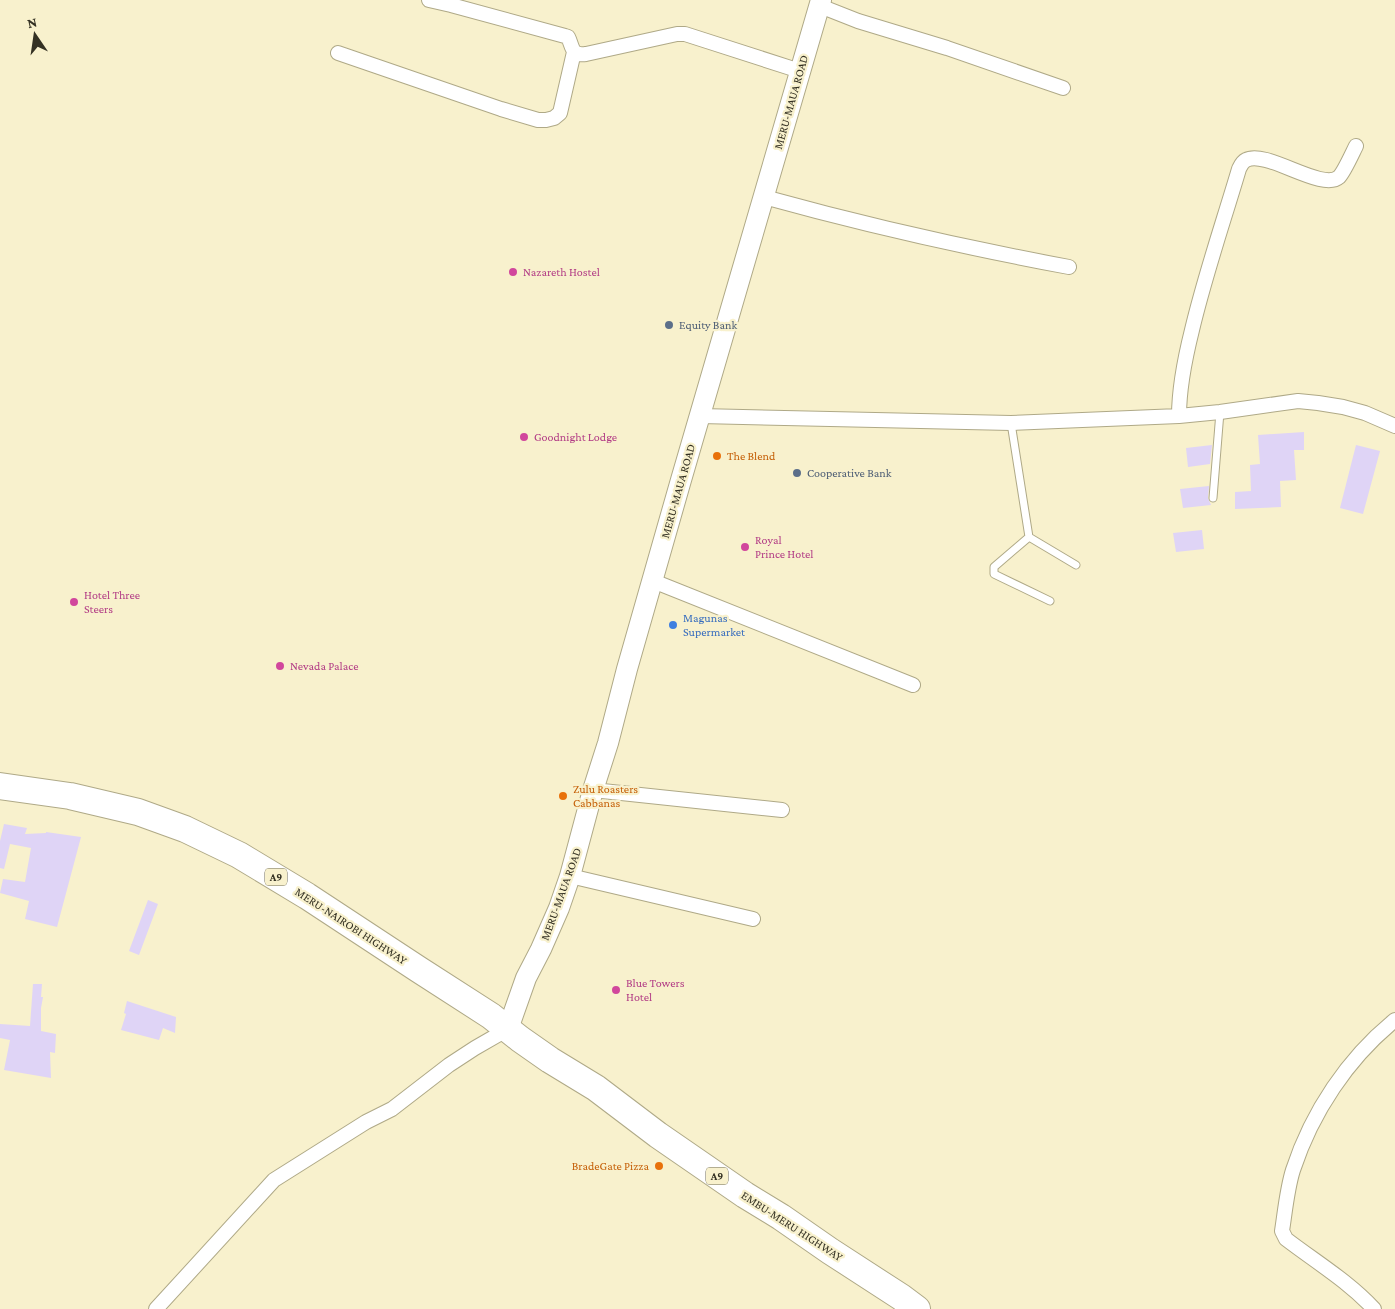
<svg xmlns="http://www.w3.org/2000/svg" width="1395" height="1309" font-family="'Crimson Pro',serif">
	<rect width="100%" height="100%" fill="#f8f1cd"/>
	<path fill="#dfd4f6" d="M1304,432v18h-10l2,30 -16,1 1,26 -46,2v-17l16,-1 -1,-26 10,-1 -2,-29z
		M1212,445l-2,19 -22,3 -2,-19z
		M1356,445l24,6 -17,63 -23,-6z
		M1209,486l-1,12 3,7 -28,3 -3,-19z
		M1202,530l2,19 -28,3 -3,-19z
		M4,824l23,4 -2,6 21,-1v-1l35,5 -24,90 -32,-8 4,-18 -29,-8 3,-14 22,3 6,-34 -21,-4 -6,25 -4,-1v-27z
		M148,900l10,4 -19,51 -10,-4z
		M33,984h9l-1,13h2l-2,11v23l15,3 -1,19 -5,-1 1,26 -47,-8 6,-30 -10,-2v-14l30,2z
		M127,1001l49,16 -1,16 -12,-5 -4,12 -38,-10 5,-16 -2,-1z"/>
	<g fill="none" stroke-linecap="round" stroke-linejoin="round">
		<g stroke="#afa987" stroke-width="9">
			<path id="lane" d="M1011,423l18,114 47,28
				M1213,498l7,-86
				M1029,537l-35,30v7l56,27"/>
		</g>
		<g stroke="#afa987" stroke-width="16">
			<path id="street" d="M429,0l22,5 114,31 3,1c5,10 3,19 18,17l91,-20h8l115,37
				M820,6l38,15 89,27 116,40
				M338,53l163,56 37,11h8l8,-2 6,-5 14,-61
				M764,197c101,28 203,51 305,70
				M700,416l311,7 168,-7 41,-4 78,-11 20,2 25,4 22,6 30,13
				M1179,416c0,-29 6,-58 13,-86 13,-55 31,-107 47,-161 2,-4 3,-7 7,-9 20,-11 76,32 93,17 5,-5 13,-23 17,-31
				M653,581l260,104
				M593,790l189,20
				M570,876l183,43
				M156,1309l118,-129 92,-58 26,-13 57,-44 26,-17 33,-19
				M1374,1309c-26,-28 -58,-47 -88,-70l-4,-8c3,-19 5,-42 11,-61 19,-58 55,-112 102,-150"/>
		</g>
		<g stroke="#afa987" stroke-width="22">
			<path id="secondary" d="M508,1029l18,-51 15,-29 18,-41 11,-32 23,-86 15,-47 19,-74 54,-189 140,-480"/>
		</g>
		<g stroke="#afa987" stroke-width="28">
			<path id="highway" d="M0,786l70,10 68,16 47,17 54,26 68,41 111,73 73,47 29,23 30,21 46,28 62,47 87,60 36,22 49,34 71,46 16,12"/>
		</g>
		<use href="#lane" stroke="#fff" stroke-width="7"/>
		<use href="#street" stroke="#fff" stroke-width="14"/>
		<use href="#secondary" stroke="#fff" stroke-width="20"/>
		<use href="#highway" stroke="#fff" stroke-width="26"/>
	</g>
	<g fill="#d1479c" stroke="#f8f1cd" stroke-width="2">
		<circle cx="513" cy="272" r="5"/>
		<circle cx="524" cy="437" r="5"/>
		<circle cx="745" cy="547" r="5"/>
		<circle cx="74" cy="602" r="5"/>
		<circle cx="280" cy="666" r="5"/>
		<circle cx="616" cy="990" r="5"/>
	</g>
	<g fill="#5c6f8a" stroke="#f8f1cd" stroke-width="2">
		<circle cx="669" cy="325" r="5"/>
		<circle cx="797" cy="473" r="5"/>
	</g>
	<g fill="#e8710a" stroke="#f8f1cd" stroke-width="2">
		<circle cx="717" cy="456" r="5"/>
		<circle cx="563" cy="796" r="5"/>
		<circle cx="659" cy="1166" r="5"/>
	</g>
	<circle fill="#3f7fe0" stroke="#f8f1cd" stroke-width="2" cx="673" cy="625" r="5"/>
	<g text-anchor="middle" stroke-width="4.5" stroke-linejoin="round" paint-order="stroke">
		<g fill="#f8f1cd" stroke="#6f6b56" stroke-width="1">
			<rect x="265" y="868.5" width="22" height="17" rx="4"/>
			<rect x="706" y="1167.5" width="22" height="17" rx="4"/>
		</g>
		<g font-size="11" font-weight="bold" fill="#343123">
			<text x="276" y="881">A9</text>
			<text x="717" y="1180">A9</text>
		</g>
		<g font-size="12" fill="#343123" stroke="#f8f1cd">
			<text transform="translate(791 102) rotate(-74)" y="4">MERU-MAUA ROAD</text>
			<text transform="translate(678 491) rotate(-74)" y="4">MERU-MAUA ROAD</text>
			<text transform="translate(561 894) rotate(-70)" y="4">MERU-MAUA ROAD</text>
			<text transform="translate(351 926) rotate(33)" y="4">MERU-NAIROBI HIGHWAY</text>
			<text transform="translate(792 1226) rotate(33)" y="4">EMBU-MERU HIGHWAY</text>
		</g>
		<g font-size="12" fill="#b23c85" stroke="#f8f1cd" text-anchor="start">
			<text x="523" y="276">Nazareth Hostel</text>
			<text x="534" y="441">Goodnight Lodge</text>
			<text x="755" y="544">Royal<tspan x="755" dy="14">Prince Hotel</tspan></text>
			<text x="84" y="599">Hotel Three<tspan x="84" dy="14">Steers</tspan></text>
			<text x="290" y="670">Nevada Palace</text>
			<text x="626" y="987">Blue Towers<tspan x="626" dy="14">Hotel</tspan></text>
		</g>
		<g font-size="12" fill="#4e5e75" stroke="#f8f1cd" text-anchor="start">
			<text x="679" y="329">Equity Bank</text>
			<text x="807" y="477">Cooperative Bank</text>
		</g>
		<g font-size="12" fill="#c56008" stroke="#f8f1cd" text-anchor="start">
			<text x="727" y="460">The Blend</text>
			<text x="573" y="793">Zulu Roasters<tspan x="573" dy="14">Cabbanas</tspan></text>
			<text x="649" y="1170" text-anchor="end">BradeGate Pizza</text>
		</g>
		<g font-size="12" fill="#366cbe" stroke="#f8f1cd" text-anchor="start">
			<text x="683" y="622">Magunas<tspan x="683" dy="14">Supermarket</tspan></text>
		</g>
	</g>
	<g transform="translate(35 35) rotate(347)" stroke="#f8f1cd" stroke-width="4" paint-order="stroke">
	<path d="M0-4L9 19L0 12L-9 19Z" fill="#343123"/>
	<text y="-8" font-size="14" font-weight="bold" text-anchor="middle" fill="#343123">N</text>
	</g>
</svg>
